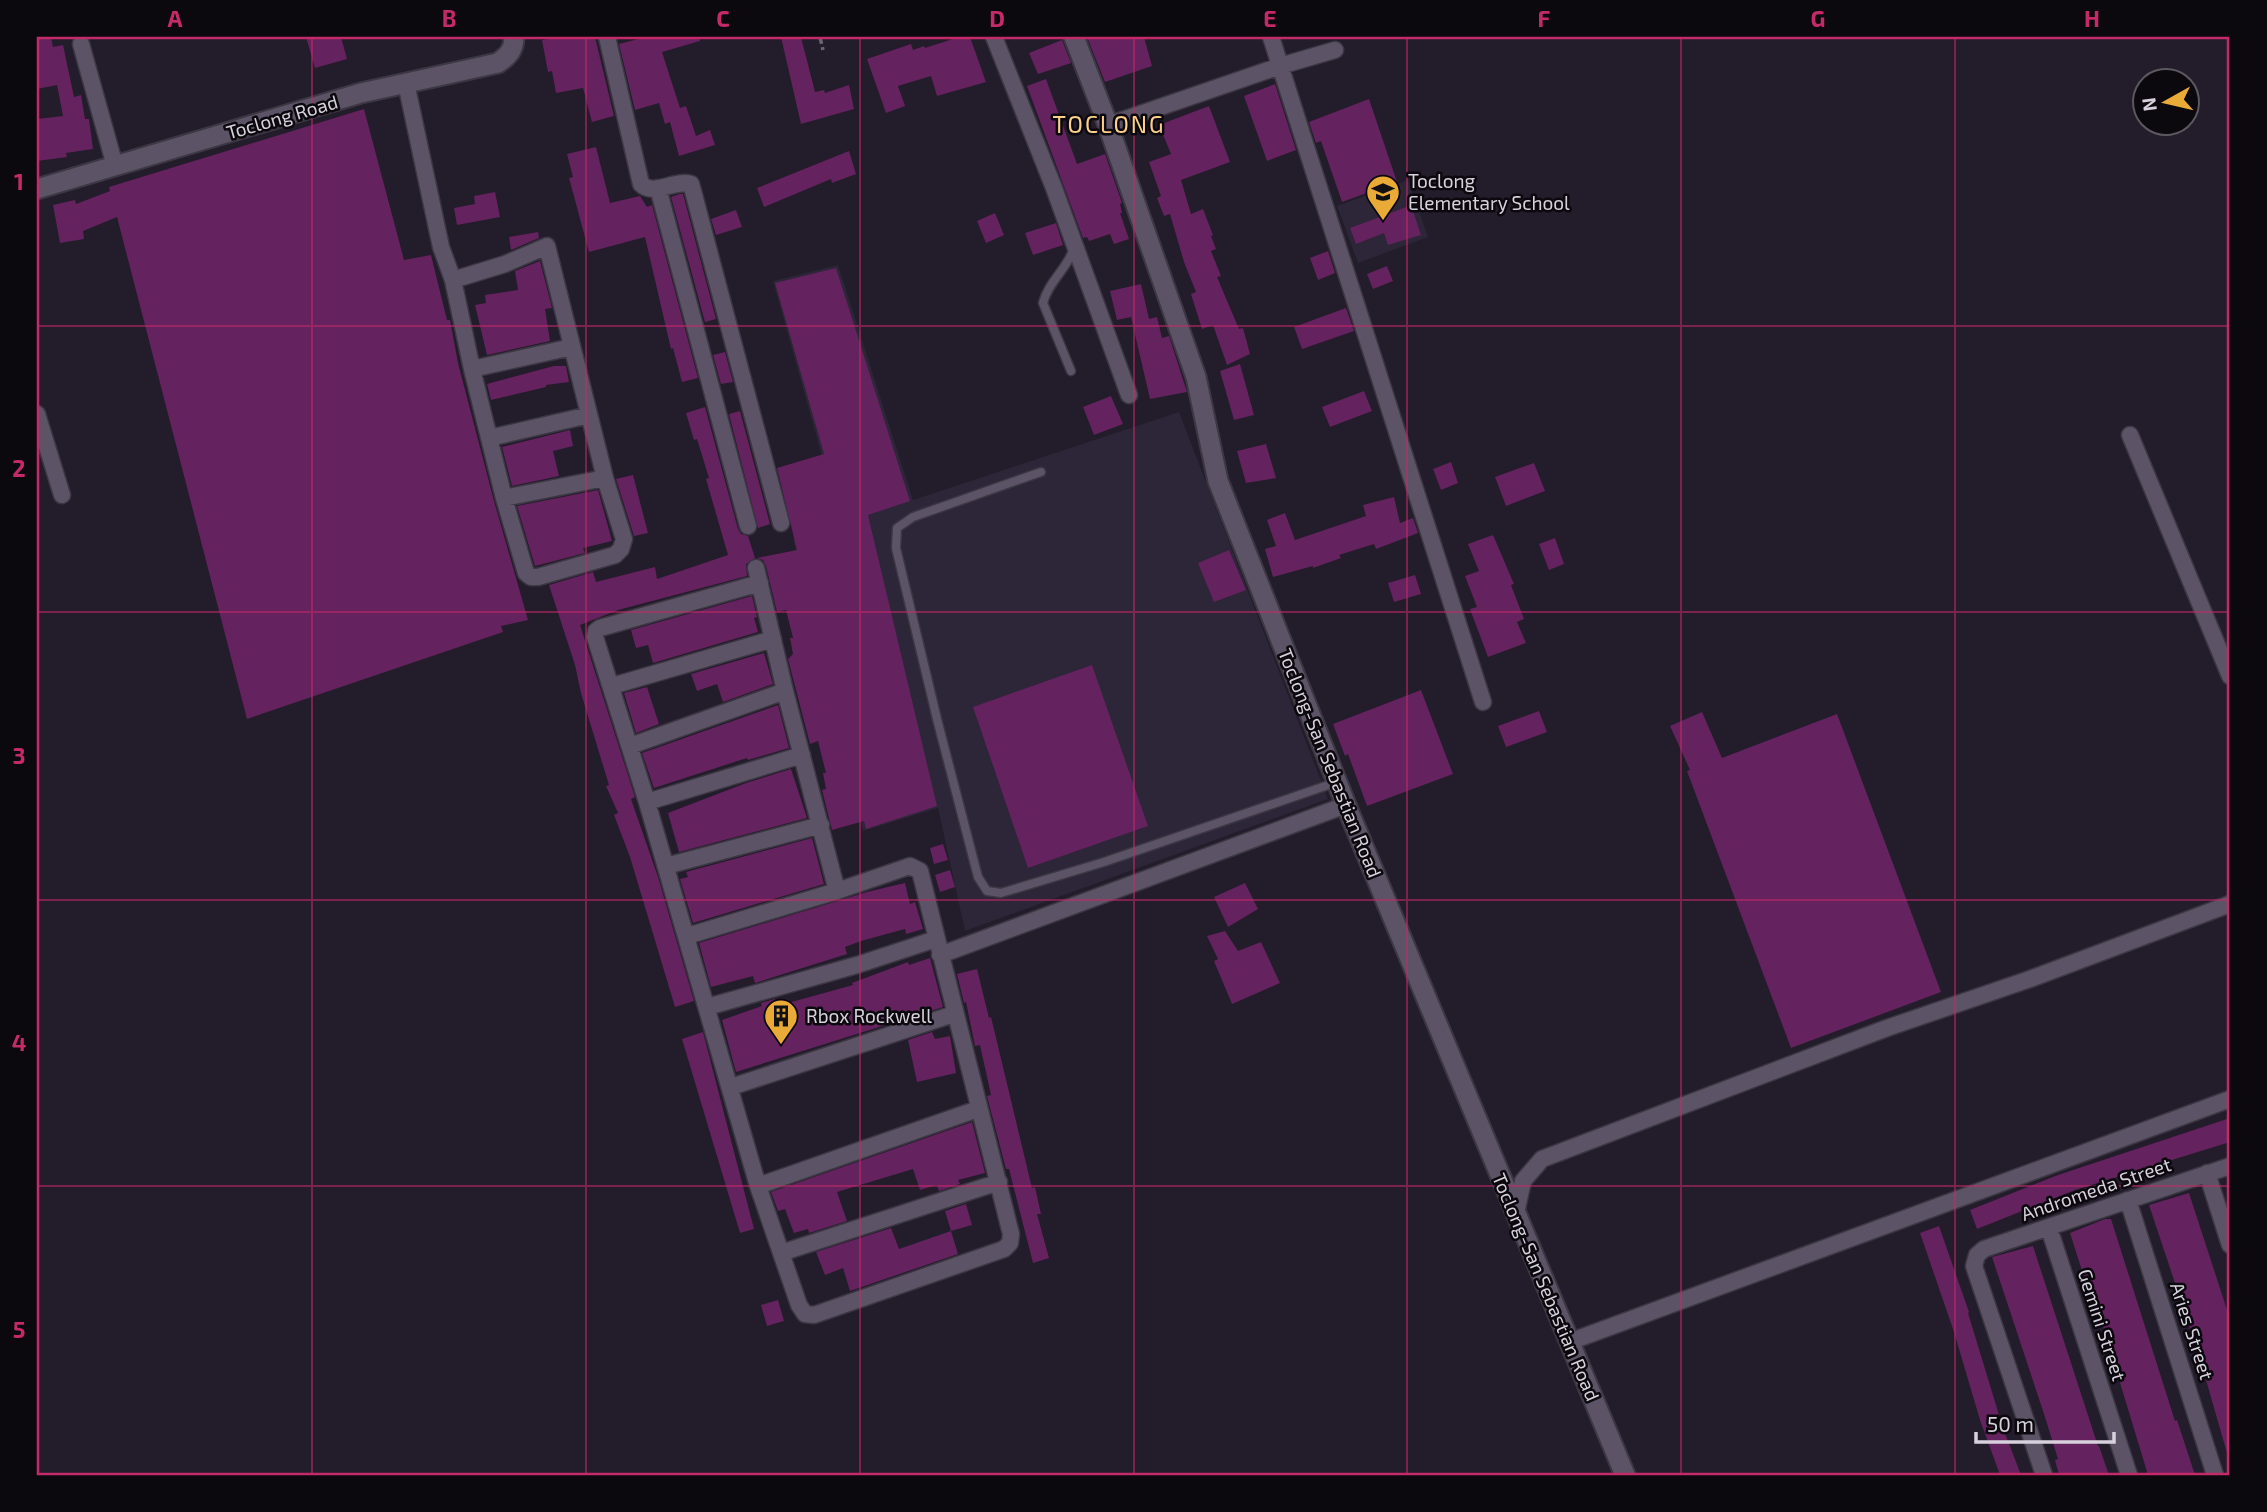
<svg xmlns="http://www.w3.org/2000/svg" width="2267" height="1512" font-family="'Exo 2',sans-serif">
	<rect width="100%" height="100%" fill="#231c2b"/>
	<path fill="#2d2538" d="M1408,180l20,57 -70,26 -21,-57z
		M838,265l75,235 266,-88 149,387 -363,132 -27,-123 -75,23 -70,-292 48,-15 -68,-243z"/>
	<path fill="#64225e" d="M37,37h14l2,10 10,-2 11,52 7,-2 4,24h4l4,30 -27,4 1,4 -30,4v-42l26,-3 -6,-31 -20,4z
		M306,37h35l6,22 -32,9z
		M562,37h33l19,79 -22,6 -9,-34 -27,5 -4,-22 -4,1 -6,-32z
		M646,37h53l1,4 -38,11 18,56 6,-2 10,30 14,-6 5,15 -36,11 -9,-34 -5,2 -6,-21 -24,7 -16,-66z
		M781,37h20l14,55 9,-2 1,3 24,-8 5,24 -53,15z
		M959,37h11l16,45 -49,14 -6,-20 -33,10 7,20 -19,7 -19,-54 44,-15 2,6 11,-4 1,2z
		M1087,37h57l8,29 -47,16z
		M1062,40l9,23 -33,11 -9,-21z
		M1046,79l31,85 28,-10 17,49 -2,1 2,9h-2l9,26 -15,5 -4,-10 -21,7 -2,-4 -4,1 -56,-152z
		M1275,84l21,66 -29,11 -23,-65z
		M1369,99l28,83 -55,20 -21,-61 -5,2 -7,-21z
		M1209,106l21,56 -49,18 10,34 12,-5 10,26 -2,1 5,13 -5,2 10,25 -4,1 22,52 4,-1 7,26 -23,11 -14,-40 -11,4 -11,-35 5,-2 -12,-30 -14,-48 -6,2 -7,-18 4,-2 -12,-34 22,-8 -12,-29z
		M364,109l40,151 27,-5 16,65h3l8,43 36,138 34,119 -27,6 2,6 -256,87 -130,-502 -34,14 1,8 -24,4 -7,-38 22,-5 1,4 34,-13 -1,-4z
		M596,147l14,56 30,-7 7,11 5,-2 46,173 -16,4 -9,-34 -2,1 -26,-112 -56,15 -20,-74 4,-1 -6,-23z
		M849,151l7,23 -24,9 -1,-4 -67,28 -7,-19z
		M495,192l5,25 -43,8 -3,-17 21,-4 -1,-8z
		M680,194h3l33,125 -11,3 -34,-125z
		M1409,206l1,5h3l8,24 -33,10 -4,-12 -28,11 -6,-16z
		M736,210l6,17 -26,8 -5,-16z
		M995,213l9,22 -18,8 -9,-22z
		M1056,223l7,22 -30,10 -8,-22z
		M538,232l1,6 -28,12 -2,-13z
		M1328,251l7,22 -17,7 -8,-22z
		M540,261l12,47 -7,1 5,32 -63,14 -12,-50 11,-2 -1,-8 33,-5 -3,-19z
		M1387,266l6,15 -20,8 -6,-15z
		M836,268l74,233 -42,14 69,291 -71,23 -2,-8 -32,9 -10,-40 4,-1 -3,-16h3l-8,-32 -8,3 -22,-85 5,-5 -3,-16h3l-7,-28 -9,2 -11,-46 -3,-6 -6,-2 40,-8 -20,-82 47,-14 -49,-171z
		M1141,284l8,35 8,-2 5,21 7,-2 18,56 -37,7 -19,-82 -14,3 -7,-29z
		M1346,308l8,23 -52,18 -8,-22z
		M725,352l8,30 -12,2 -8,-29z
		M1240,364l14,51 -20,5 -14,-49z
		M554,366h12l3,16 -23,3v2l-55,13 -4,-16z
		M1364,391l8,20 -42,16 -8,-20z
		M1111,396l12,28 -29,11 -11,-28z
		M705,407l33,122 3,5 7,2 7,22 -9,6 1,12 -129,34 -38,15 55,172 -4,2 27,78 36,124 -19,6 -45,-150 -16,-42 4,-2 -12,-27 3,-1 -28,-92 -6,-28 -26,-80 44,-13 3,10 59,-15 2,12 71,-24 -22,-76 3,-1 -12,-39 -3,1 -8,-27z
		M740,411l30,113 -12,4 -29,-114z
		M570,430l3,16 -20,5 6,25 -47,10 -10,-39z
		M1266,444l10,34 -30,5 -9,-32z
		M1451,462l7,21 -17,7 -8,-21z
		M1534,463l11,28 -39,15 -11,-29z
		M633,475l15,58 -14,3 -18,-57z
		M598,490l14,51 -29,7 2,5 -50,13 -18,-60z
		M1394,497l6,26 13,-5 5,15 -42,16 -2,-5 -35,11 2,3 -28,10v-2l-40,11 -8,-28 11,-3 -9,-26 18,-7 10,27 71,-24 -3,-11z
		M1493,535l21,49 -3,1 13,34 -7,3 9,21 -38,14 -18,-48 7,-2 -12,-31 14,-5 -11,-27z
		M1555,538l9,26 -15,6 -10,-26z
		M1229,550l17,40 -32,12 -16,-39z
		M1415,575l6,19 -27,8 -6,-19z
		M752,596l5,21 -3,1 4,14 -105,31 -5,-18 -12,3 -5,-18z
		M764,653l9,31 -50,18 -6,-18 -20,7 -6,-17z
		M1092,665l56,161 -120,42 -55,-161z
		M647,687l12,37 -23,9 -12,-40z
		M1421,690l32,84 -86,32 -19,-52 -3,2 -12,-32z
		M778,705l11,43 -41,12 -1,-2 -93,30 -12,-35z
		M1539,711l8,21 -41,15 -8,-21z
		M1702,712l20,46 115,-44 104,278 -150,56 -104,-277 3,-1 -20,-44z
		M791,769l16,49 -128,34 -11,-39 78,-30z
		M812,838l12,46 -131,39 -13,-44 8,-2 -2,-5z
		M943,844l5,16 -14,4 -4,-16z
		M950,870l5,17 -15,5 -5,-17z
		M905,883l5,21 5,-2 8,27 -17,5 -1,-5 -44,12 -16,6 2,7 -92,29 -2,-7 -42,11 -12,-44 168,-51z
		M1245,883l13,26 -30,18 -14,-30z
		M1225,931l13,20 23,-9 19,41 -48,21 -18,-43 4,-2 -11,-23z
		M930,958l13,49 -207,65 -14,-52 40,-14 -1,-3 14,-4 2,7 76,-21 -1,-2 56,-21 1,3z
		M977,969l12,49 2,-1 41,171 3,-1 6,27h-4l12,44 -16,5 -24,-94h-3l-18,-69 -1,-4 4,-1 -11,-50 -5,1 -9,-44 -2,1 -7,-29z
		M703,1032l51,197 -14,4 -58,-194z
		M932,1032l3,7 15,-3 6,37 -39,9 -9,-42z
		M2230,1118v24l-155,48 -98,39 -7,-19 88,-35z
		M972,1122l13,51 -27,7 2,4 -21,7 -2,-6 -17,5 -7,-21 -76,23 10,29 -38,12 -1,-4 -14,4 -9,-24 -7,2 -7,-19z
		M2189,1193l41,126v134h-3l-29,-101 -49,-147z
		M966,1204l6,21 -21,6 -6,-20z
		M2105,1219h6l64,202 2,-1 18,55h-47l-47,-155 -3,1 -28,-88z
		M1939,1226l30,86 -1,1 35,115 18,47h-21l-20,-55 -26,-88 -34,-99z
		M891,1228l8,21 52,-18 7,23 -108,37 -7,-23 -18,7 -9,-23z
		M2033,1246l65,200h1l10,29h-50l-4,-15 3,-1 -14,-45 -52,-157z
		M778,1300l6,21 -17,5 -6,-21z"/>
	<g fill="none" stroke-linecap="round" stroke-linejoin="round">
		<g stroke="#3c3743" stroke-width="11">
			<path id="service" d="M1071,371l-28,-68c5,-21 25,-35 31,-55
				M1041,472l-128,45 -16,11 -1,20 41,171 41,158 9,14 14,2 103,-31 233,-80"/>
		</g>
		<g stroke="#3c3743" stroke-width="19">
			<path id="minor" d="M607,37l34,147c13,13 33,-5 50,0l2,7 88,332
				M994,37l60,151 75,207
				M1271,37l212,665
				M81,44l34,122
				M406,83l35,164 12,33 19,89 32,129 22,75 5,4h7l77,-22 6,-6 3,-10 -19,-61 -58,-232 -42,18 -52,16
				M1108,125l172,-59 55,-16
				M658,188l90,338
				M472,369l100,-22
				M37,414l25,81
				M2130,435l100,241
				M489,438l100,-23
				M504,498l101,-20
				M756,568l29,123 52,200
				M612,686l161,-47
				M630,746l155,-55
				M647,802l155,-47
				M666,866l155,-41
				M687,936l150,-45 73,-25 10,5 91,363 -1,9 -6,6 -190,66 -9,-1 -6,-9 -41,-119 -111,-384 -52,-165 1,-6 4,-3 160,-45
				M940,955l406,-150
				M707,1007l150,-42 79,-26
				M731,1087l223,-73
				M2207,1173l23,72
				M758,1186l220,-77
				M2128,1200l87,275
				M1516,1213l7,-32 19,-22 345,-131 143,-49 200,-75
				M2049,1228l80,247
				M781,1253l218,-71
				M1569,1342l661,-243
				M2044,1475l-70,-209 3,-11 7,-6 246,-83"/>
		</g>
		<g stroke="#3c3743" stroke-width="23">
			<path id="tertiary" d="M1074,37l34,88 88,252 22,104 128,324 279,670
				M37,189l324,-96 137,-30c10,-7 16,-13 16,-26"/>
		</g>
		<path stroke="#6b6472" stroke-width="3.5" stroke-dasharray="7 3.5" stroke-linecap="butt" d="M820,37l3,13"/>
		<use href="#service" stroke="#5c5466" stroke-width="8"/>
		<use href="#minor" stroke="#5c5466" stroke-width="16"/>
		<use href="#tertiary" stroke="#5c5466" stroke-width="19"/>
	</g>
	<path fill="none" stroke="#c42a68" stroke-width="2" stroke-opacity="0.55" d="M312,37v1438M586,37v1438M860,37v1438M1134,37v1438M1407,37v1438M1681,37v1438M1955,37v1438M37,326h2193M37,612h2193M37,900h2193M37,1186h2193"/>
	<defs>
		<g id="school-pin" transform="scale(1.75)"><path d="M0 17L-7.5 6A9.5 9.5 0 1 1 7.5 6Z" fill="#eaaa38" stroke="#0b080e"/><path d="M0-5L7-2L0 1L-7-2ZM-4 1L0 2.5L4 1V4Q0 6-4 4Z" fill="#111"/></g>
		<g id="building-pin" transform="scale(1.75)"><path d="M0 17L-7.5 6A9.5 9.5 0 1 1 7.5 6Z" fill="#eaaa38" stroke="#0b080e"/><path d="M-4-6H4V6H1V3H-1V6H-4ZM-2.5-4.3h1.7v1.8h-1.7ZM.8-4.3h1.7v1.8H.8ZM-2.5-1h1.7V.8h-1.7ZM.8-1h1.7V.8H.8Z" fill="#111"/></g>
	</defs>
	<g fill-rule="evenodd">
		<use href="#school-pin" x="1383" y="192"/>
		<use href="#building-pin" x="781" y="1016"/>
	</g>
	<g text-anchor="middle" stroke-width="5" stroke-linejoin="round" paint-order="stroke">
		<g font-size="19" fill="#d6d1dc" stroke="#0b080e">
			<text transform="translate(282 117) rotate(-16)" y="7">Toclong Road</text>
			<text transform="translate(1330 763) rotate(68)" y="7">Toclong-San Sebastian Road</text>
			<text transform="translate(2096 1189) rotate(-19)" y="7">Andromeda Street</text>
			<text transform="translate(1546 1287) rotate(67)" y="7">Toclong-San Sebastian Road</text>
			<text transform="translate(2102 1325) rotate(72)" y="7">Gemini Street</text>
			<text transform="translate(2192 1331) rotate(72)" y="7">Aries Street</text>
		</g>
		<g font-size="19" fill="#d6d1dc" stroke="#0b080e" text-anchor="start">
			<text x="1408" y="188">Toclong<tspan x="1408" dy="22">Elementary School</tspan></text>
			<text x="806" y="1023">Rbox Rockwell</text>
		</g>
		<g font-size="23" letter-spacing="2" fill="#fcd08b" stroke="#0b080e">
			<text x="1109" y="133">TOCLONG</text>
		</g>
	</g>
	<rect width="2267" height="1512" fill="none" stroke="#0b080e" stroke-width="77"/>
	<g transform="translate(2166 102) rotate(262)"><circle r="33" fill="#0b080e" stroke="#5c5860" stroke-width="2"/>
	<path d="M0-5L12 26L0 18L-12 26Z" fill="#eaaa38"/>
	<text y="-10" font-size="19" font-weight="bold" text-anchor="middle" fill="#d6d1dc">N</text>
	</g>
	<path d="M1976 1432v10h138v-10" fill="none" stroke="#d6d1dc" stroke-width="3.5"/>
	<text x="1987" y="1432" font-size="21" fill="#d6d1dc" stroke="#0b080e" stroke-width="5" paint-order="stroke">50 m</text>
	<rect x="38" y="38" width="2190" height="1436" fill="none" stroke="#c42a68" stroke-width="2.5"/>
	<g font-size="23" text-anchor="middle" font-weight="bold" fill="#c42a68">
		<text x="175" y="27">A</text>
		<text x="449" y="27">B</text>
		<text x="723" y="27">C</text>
		<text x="997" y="27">D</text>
		<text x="1270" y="27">E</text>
		<text x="1544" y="27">F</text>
		<text x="1818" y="27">G</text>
		<text x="2092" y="27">H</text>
		<text x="19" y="190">1</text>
		<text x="19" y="477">2</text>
		<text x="19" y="764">3</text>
		<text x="19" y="1051">4</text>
		<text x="19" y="1338">5</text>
	</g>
</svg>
